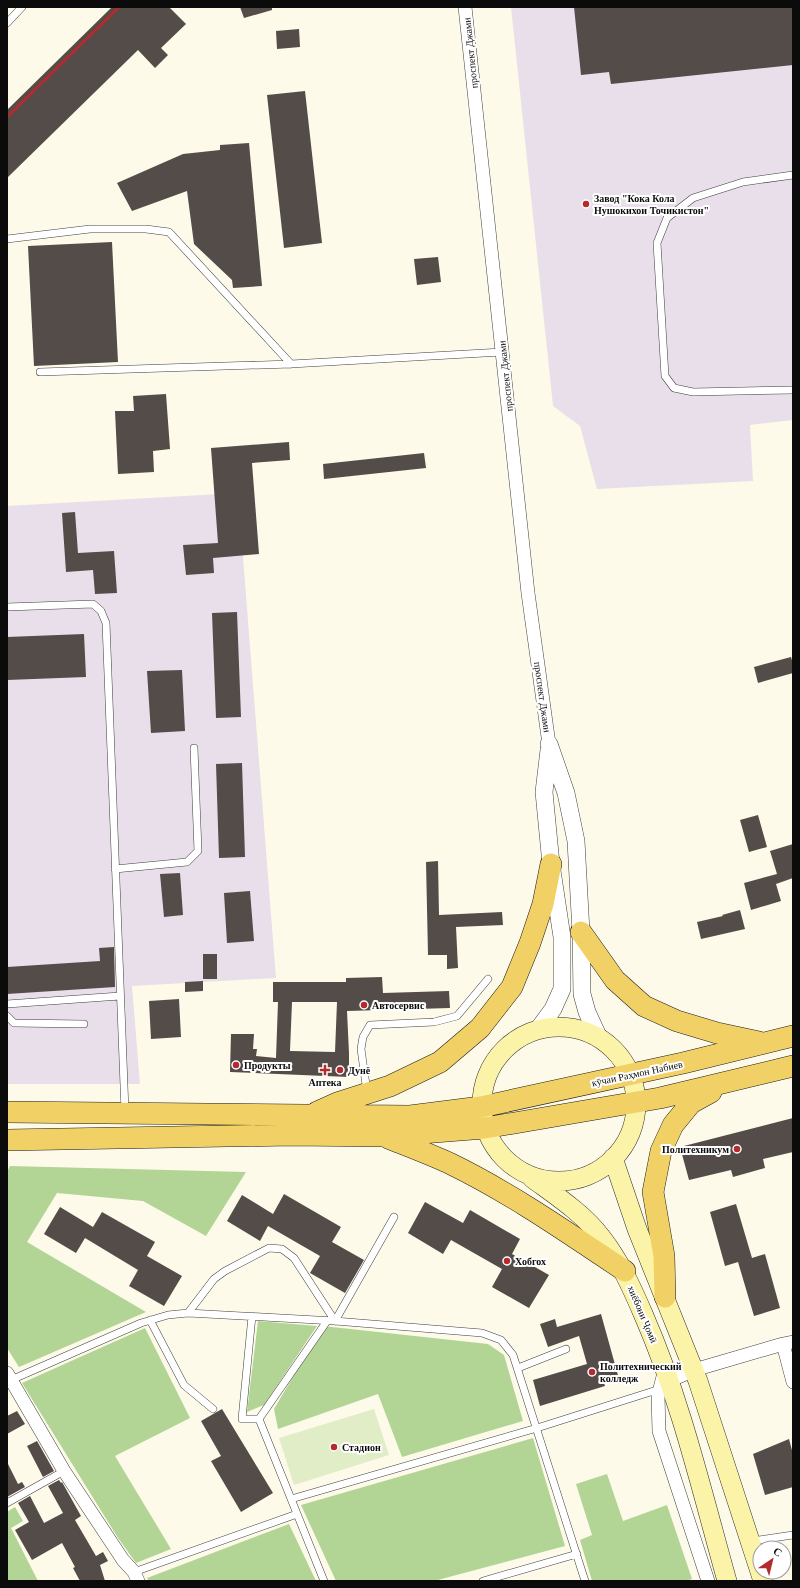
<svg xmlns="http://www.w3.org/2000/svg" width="800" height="1588" font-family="Georgia,serif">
	<rect width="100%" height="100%" fill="#fefae9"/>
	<path fill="#e9dfea" d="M511,7h282v413l-43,5 3,56 -156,8 -17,-63 -27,-20z
		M238,493l38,485 -144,8 8,98h-133v-578z"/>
	<path fill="#b2d596" d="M10,1166l236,6 -40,64 -63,-35 -86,-8 -30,49 119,70 -127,55 -12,-19v-176z
		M258,1321l59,5 -53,79 -17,7z
		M323,1326l165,18 16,11 19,66 -121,36 -24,-63 -100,35 -4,-20z
		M145,1328l45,90 -75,38 56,93 -35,14 -18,-25 -96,-155z
		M533,1438l32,108 -131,35h-98l-35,-76z
		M607,1474l16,47 44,-16 25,74 -6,2h-94l-12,-41 12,-5 -16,-51z
		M15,1507l8,14 -12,7 27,53h-31v-69z
		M289,1524l27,57h-167l-2,-3z"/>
	<path fill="#e0edc7" d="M374,1409l15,46 -95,30 -15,-47z"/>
	<path fill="#534c48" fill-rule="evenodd" d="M112,7h57l17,17 -25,24 7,7 -13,13 -17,-18 -131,128v-68z
		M240,7h32v3l-28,8z
		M574,7h219v58l-182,19 -2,-12 -28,3z
		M299,29l1,18 -23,2 -1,-18z
		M305,91l17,152 -38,5 -17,-153z
		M249,143l13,143 -29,2 -1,-8 -38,-36 -7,-53 -55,20 -15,-28 66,-29 37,-4v-5z
		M112,242l6,120 -84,4 -6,-120z
		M438,257l3,25 -24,3 -3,-26z
		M166,394l4,55 -17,2 1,21 -36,2 -3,-63h19l-1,-15z
		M289,442l1,18 -38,3 7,91 -46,4 1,15 -28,2 -3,-30 35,-2 -7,-95z
		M424,453l2,15 -102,11 -1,-15z
		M75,512l3,41 36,-2 3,42 -22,1 -2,-24 -27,2 -4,-59z
		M237,612l4,105 -25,1 -4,-105z
		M84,634l2,43 -79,3v-43z
		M791,657l2,7v9l-35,10 -4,-16z
		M182,670l3,61 -34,2 -4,-62z
		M242,763l3,94 -26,1 -3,-94z
		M758,815l9,32 -18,5 -9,-32z
		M793,844v34l-17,6 5,17 -30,9 -7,-27 33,-9 -7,-23z
		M438,861l1,54 63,-3 1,13 -47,2 2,41 -11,1v-14h-19l-2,-93z
		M180,873l3,42 -19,2 -4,-43z
		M250,891l4,50 -27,2 -3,-50z
		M740,910l5,19 -44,10 -4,-17 26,-6 -1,-1z
		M114,947l1,40 -108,7v-27l93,-6 -1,-13z
		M203,954h14v25h-14z
		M382,977l1,16 66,-2 1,17 -103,3 2,42v24l-119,-5 1,-38h23l-1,15h4l-1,7 20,2 2,-56h-5v-20h73v-4zM292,1002h45l-2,50 -45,-1z
		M203,981v10l-18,1v-10z
		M179,999l2,38 -30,2 -2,-38z
		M793,1118v34l-30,7 2,9 -32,9 -2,-7 -42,10 -9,-33z
		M284,1194l57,33 -9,15 32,18 -19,33 -35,-20 10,-17 -52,-30 -8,15 -33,-20 15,-26 31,19z
		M425,1202l38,21 7,-13 50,29 -8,15 37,21 -20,33 -37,-21 10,-18 -51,-29 -8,14 -35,-21z
		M736,1204l16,54 13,-4 15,54 -26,8 -16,-54 -13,4 -15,-54z
		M60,1207l33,20 9,-15 53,30 -8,14 35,20 -18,30 -35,-20 9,-16 -53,-32 -9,15 -32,-19z
		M601,1314l18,65 -15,4 1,3 -65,20 -7,-26 54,-16 -8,-28 -31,11 -8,-23 15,-5 2,8z
		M222,1409l51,84 -32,19 -30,-51 10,-5 -20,-35z
		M17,1411l8,13 -18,10v-18z
		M789,1439l4,15v33l-28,8 -12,-41z
		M37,1441l17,30 -11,6 -16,-31z
		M7,1462l11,22 4,-2 3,5 -18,10z
		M59,1480l2,3 1,-1 19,34 -6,4 21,36 7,-4 5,9 -8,4 5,16h-25l-7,-13 2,-1 -13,-24 -30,17 -17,-30 14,-8 -11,-19 12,-7 14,27 19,-10 -15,-27z"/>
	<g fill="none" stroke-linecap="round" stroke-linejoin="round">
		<g stroke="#3e3e3e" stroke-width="8">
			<path id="service" d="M7,23l15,-16
				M793,175l-50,7 -50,16 -26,20 -10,25 8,133 9,12 19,4 100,-2
				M7,239l83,-10h56l23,3 122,132
				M40,372l251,-8 211,-12
				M7,607l86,-3 8,7 5,12 19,488
				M115,869l72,-7 11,-11 -4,-103
				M7,1004l113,-8
				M7,1016l7,7 70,1
				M367,1092l-6,-43 2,-12 7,-12 64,-3 23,-6 31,-37
				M188,1313l26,-34 11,-8 44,-23 13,1 12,9 41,63 59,-104
				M252,1316l-10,103h17
				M150,1320l34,65 29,24
				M518,1368l48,-19
				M11,1380l130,-57 27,-8 20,-2 147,8 147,12 19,7 12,15 72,226
				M291,1499l246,-71 123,-39
				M7,1503l57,-32
				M752,1541l41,-6
				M134,1572l163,-58
				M324,1581l-65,-162 68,-98
				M483,1581l94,-27"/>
		</g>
		<g stroke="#3e3e3e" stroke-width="14">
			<path id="minor" d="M465,7l63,586 21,151
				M793,1342l-10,2 10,38
				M665,1369l-7,27 1,35 49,150
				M7,1373l57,98 59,89 11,12 4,9
				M669,1381l25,-11 89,-26"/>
		</g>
		<g stroke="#3e3e3e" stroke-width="18">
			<path id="tertiary" d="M549,744l17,49 10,48 5,91 1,62 5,18 11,24
				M539,1028l14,-19 9,-20v-52l-11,-73 -7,-72 5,-42"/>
		</g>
		<g stroke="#2d2d2d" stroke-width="20">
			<path id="secondary" d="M482 1104a77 77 0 1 1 154 0a77 77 0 1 1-154 0Z
				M613,1158l24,71 61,152 65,200
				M532,1178c23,17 52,36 69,59 19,24 31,51 43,79 37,85 58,176 83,265"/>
		</g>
		<g stroke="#1c1c1c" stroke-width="22">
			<path id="primary" d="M581,932l34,48 29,26 33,15 40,12 42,9
				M7,1112l403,4 71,-9 202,-44 110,-27
				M317,1112l20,-9 53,-17 50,-24 40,-34 32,-41 18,-44 13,-39 8,-40
				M388,1138c20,8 41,16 61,25 62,30 119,70 176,108
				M7,1140l284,-5 92,1 102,-8 175,-30 133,-32
				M665,1297l-1,-41 -11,-64 8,-41 12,-26 18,-22 20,-11"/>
		</g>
		<use href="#service" stroke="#fff" stroke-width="7"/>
		<use href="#minor" stroke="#fff" stroke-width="13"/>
		<use href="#tertiary" stroke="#fff" stroke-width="17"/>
		<use href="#secondary" stroke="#fbf3a8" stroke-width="19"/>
		<use href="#primary" stroke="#f1d166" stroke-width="21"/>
		<path stroke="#b32b2f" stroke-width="3" d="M7,117l112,-110"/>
	</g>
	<g fill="#b32b2f" stroke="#fff" stroke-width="1.5">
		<circle cx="586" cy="204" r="4"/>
		<circle cx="364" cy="1005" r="4"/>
		<circle cx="236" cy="1065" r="4"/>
		<path d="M323 1064h4v4h4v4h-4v4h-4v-4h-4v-4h4z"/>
		<circle cx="340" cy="1070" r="4"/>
		<circle cx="737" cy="1149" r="4"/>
		<circle cx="507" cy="1261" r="4"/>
		<circle cx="592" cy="1372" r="4"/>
		<circle cx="334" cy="1447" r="4"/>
	</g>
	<g text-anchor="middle" stroke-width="4" stroke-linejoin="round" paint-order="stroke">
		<g font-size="10" fill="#0b0b0b" stroke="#fff">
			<text transform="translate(470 53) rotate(-96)" y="4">проспект Джами</text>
			<text transform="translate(505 376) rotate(-96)" y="4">проспект Джами</text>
			<text transform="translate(543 697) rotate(82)" y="4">проспект Джами</text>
			<text transform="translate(637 1073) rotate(-12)" y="4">кӯчаи Раҳмон Набиев</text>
			<text transform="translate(643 1314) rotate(67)" y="4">хиёбони Ҷомӣ</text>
		</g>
		<g font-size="10" font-weight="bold" fill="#0b0b0b" stroke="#fff" text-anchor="start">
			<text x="594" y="202">Завод "Кока Кола<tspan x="594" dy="12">Нушокихои Точикистон"</tspan></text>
			<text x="372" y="1009">Автосервис</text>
			<text x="244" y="1069">Продукты</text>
			<text x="348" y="1074">Дунё</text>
			<text x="325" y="1086" text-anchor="middle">Аптека</text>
			<text x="729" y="1153" text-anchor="end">Политехникум</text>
			<text x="515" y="1265">Хобгох</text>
			<text x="600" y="1370">Политехнический<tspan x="600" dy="12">колледж</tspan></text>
			<text x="342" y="1451">Стадион</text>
		</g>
	</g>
	<rect width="800" height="1588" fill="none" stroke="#0b0b0b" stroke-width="16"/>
	<g transform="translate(772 1560) rotate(35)"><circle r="19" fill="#ffffff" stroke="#9d9d9d"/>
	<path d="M0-3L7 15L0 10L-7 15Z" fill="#b32b2f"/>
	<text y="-6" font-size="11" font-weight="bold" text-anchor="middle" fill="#0b0b0b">С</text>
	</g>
</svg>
